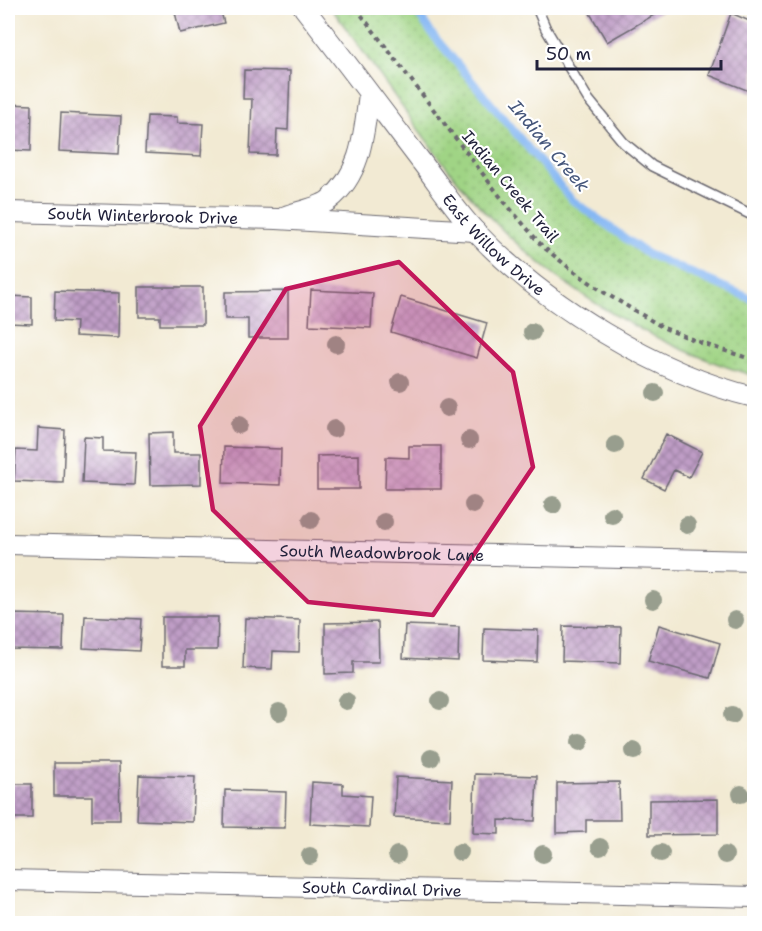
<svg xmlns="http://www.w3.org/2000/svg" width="762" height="931" font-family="'Shantell Sans',sans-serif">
	<defs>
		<pattern id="park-dots" width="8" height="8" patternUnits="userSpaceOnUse" patternTransform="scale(1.5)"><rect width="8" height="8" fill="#a0d485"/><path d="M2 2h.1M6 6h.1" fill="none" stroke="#8ab674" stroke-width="1.8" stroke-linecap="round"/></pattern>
		<pattern id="building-cross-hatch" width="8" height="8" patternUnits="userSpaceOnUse" patternTransform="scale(1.5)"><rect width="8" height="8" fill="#bf9dc6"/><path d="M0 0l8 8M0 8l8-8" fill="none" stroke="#9b80a2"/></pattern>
	</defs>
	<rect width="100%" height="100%" fill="#fff"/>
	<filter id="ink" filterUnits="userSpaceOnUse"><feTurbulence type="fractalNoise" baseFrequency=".0167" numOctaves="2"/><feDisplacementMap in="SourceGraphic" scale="12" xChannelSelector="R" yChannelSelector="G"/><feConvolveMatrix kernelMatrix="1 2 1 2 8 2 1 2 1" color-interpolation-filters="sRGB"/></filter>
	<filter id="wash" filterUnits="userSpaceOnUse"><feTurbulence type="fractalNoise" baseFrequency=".008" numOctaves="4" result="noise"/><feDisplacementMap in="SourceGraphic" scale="24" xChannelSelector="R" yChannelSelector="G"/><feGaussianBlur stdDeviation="1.35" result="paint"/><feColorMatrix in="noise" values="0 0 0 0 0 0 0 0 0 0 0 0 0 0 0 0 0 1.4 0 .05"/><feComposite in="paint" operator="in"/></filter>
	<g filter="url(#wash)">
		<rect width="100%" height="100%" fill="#f2ead3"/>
		<path fill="url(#park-dots)" stroke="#617b60" stroke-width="1.5" d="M331,8h83l19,27 139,165 75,54 107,46v76c-120,-37 -228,-106 -305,-206 -41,-52 -78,-109 -118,-162z"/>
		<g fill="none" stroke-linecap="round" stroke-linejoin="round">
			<path stroke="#86b8f3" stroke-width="8" d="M414,8l19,27 139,165 75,54 107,46"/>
		</g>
		<g id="blocks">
			<path fill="url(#building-cross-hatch)" d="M174,8h46l4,15 -44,10z
				M591,8h75l-59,34 -19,-32z
				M731,13l23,10v70l-45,-18z
				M244,70l46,1 -2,59 -11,-1 -1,26 -26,-1 2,-55h-9z
				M8,104l24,1 -1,46 -23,-1z
				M61,113l60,3 -2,38 -60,-3z
				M147,116l30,1v6l26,1 -2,32 -56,-3z
				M139,287h64v38h-43v-8h-21z
				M311,290l62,3 -2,35 -62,-3z
				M55,291l64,2 -1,45 -43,-2 1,-14 -22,-1z
				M288,291v47h-40v-19h-23v-27z
				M8,296l24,1v27l-24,-1z
				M401,297l86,26 -10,35 -86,-26z
				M38,428l27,2 -2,53 -49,-2 2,-31 21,1z
				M173,432v21h28v31l-51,1 -1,-52z
				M666,434l36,18 -13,25 -15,-7 -10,19 -20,-10z
				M84,437l19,1v13l33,1 -2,33 -52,-2z
				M409,446h32v43h-56l1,-32 23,1z
				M224,447l57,2 -1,36 -57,-2z
				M359,455v34h-42v-33z
				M8,614l56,1 -1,35 -55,-1z
				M85,616l56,3 -2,32 -56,-3z
				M162,617h56l-1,33h-32v16h-23z
				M245,618l55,2 -1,32 -26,-1 -1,18 -29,-1z
				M378,622l1,40h-26v11l-28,1v-51z
				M405,625l54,2 -1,34 -55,-3z
				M659,625l61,18 -10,35 -62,-17z
				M563,626l58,1 -1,36 -58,-2z
				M484,628l54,2 -1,32 -54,-2z
				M54,763h65l1,57h-28v-24h-38z
				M475,774l62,2 -2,45 -36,-1v14l-26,-1z
				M139,775l56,2 -2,45 -56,-2z
				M396,777l56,3 -2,40 -56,-3z
				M312,782l31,2v10l28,2 -2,31 -59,-3z
				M619,782l1,38h-34v12l-29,1v-50z
				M8,784h24v34h-24z
				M225,790l61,2 -1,36 -61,-1z
				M718,799v35l-69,1v-35z"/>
		</g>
	</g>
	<g filter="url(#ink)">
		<use href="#blocks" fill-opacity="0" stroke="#6b6870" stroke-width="1.5"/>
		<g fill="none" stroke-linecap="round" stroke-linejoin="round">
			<g stroke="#6b6870" stroke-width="12">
				<path id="lane" d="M537,8l9,21 42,70 36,44 28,23 102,50"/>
			</g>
			<g stroke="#6b6870" stroke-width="22">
				<g id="street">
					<path id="s1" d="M304,8c39,50 77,101 116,152 18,23 35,50 56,72 66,71 183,143 278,165"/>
					<path id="s2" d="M8,212l269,7 198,12"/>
					<path d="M286,216c11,-4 35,-9 43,-16 33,-26 35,-68 40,-106"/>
					<path id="s3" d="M8,544l746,17"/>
					<path id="s4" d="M8,880l746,17"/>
				</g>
			</g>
			<path stroke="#6b6870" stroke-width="4" stroke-dasharray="4.5 4.5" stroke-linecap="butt" d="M356,8l146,191 40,47 30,24 33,23 59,35 40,16 50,16"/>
			<use href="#lane" stroke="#fff" stroke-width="9"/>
			<use href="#street" stroke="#fff" stroke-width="20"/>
		</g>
		<g fill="#989e8e">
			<circle cx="532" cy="332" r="9"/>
			<circle cx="336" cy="344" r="9"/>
			<circle cx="400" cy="382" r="9"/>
			<circle cx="655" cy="393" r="9"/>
			<circle cx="447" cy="408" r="9"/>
			<circle cx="239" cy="425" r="9"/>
			<circle cx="334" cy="429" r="9"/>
			<circle cx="469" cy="440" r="9"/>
			<circle cx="615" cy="445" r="9"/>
			<circle cx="473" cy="505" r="9"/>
			<circle cx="553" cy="505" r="9"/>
			<circle cx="612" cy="515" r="9"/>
			<circle cx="311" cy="520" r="9"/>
			<circle cx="384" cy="522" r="9"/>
			<circle cx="687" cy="525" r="9"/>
			<circle cx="653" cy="600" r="9"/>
			<circle cx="735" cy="620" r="9"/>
			<circle cx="346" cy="701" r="9"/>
			<circle cx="440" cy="701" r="9"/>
			<circle cx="279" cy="712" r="9"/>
			<circle cx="732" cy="715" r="9"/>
			<circle cx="580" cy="742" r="9"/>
			<circle cx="634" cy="751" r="9"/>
			<circle cx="431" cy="758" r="9"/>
			<circle cx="741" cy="794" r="9"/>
			<circle cx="600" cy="847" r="9"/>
			<circle cx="460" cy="852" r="9"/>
			<circle cx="661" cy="853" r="9"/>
			<circle cx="543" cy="854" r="9"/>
			<circle cx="397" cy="855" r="9"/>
			<circle cx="725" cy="855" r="9"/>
			<circle cx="310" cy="856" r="9"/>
		</g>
	</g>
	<path fill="#c2185b" fill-opacity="0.2" stroke="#c2185b" stroke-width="4.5" stroke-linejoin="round" d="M399,262l114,110 20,95 -100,148 -125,-13 -95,-92 -13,-84 86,-137z"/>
	<g text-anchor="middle" stroke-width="4.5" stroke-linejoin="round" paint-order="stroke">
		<g font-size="16" fill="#22223b" stroke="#fff">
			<text transform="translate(511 186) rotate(50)" y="6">Indian Creek Trail</text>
			<text dy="6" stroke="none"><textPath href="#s2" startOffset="135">South Winterbrook Drive</textPath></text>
			<text dy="6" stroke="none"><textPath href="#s1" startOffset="304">East Willow Drive</textPath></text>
			<text dy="6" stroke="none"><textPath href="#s3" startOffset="374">South Meadowbrook Lane</textPath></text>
			<text dy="6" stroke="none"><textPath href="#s4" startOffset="374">South Cardinal Drive</textPath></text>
		</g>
		<g font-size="18" font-style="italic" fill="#45567b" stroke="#fff">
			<text transform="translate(549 146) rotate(50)" y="6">Indian Creek</text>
		</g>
	</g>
	<rect width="762" height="931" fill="none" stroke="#fff" stroke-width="30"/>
	<path d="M537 60v9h184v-9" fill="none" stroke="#22223b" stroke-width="3"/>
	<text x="546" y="60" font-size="18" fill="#22223b" stroke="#ffffff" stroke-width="4.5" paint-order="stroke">50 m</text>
</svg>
